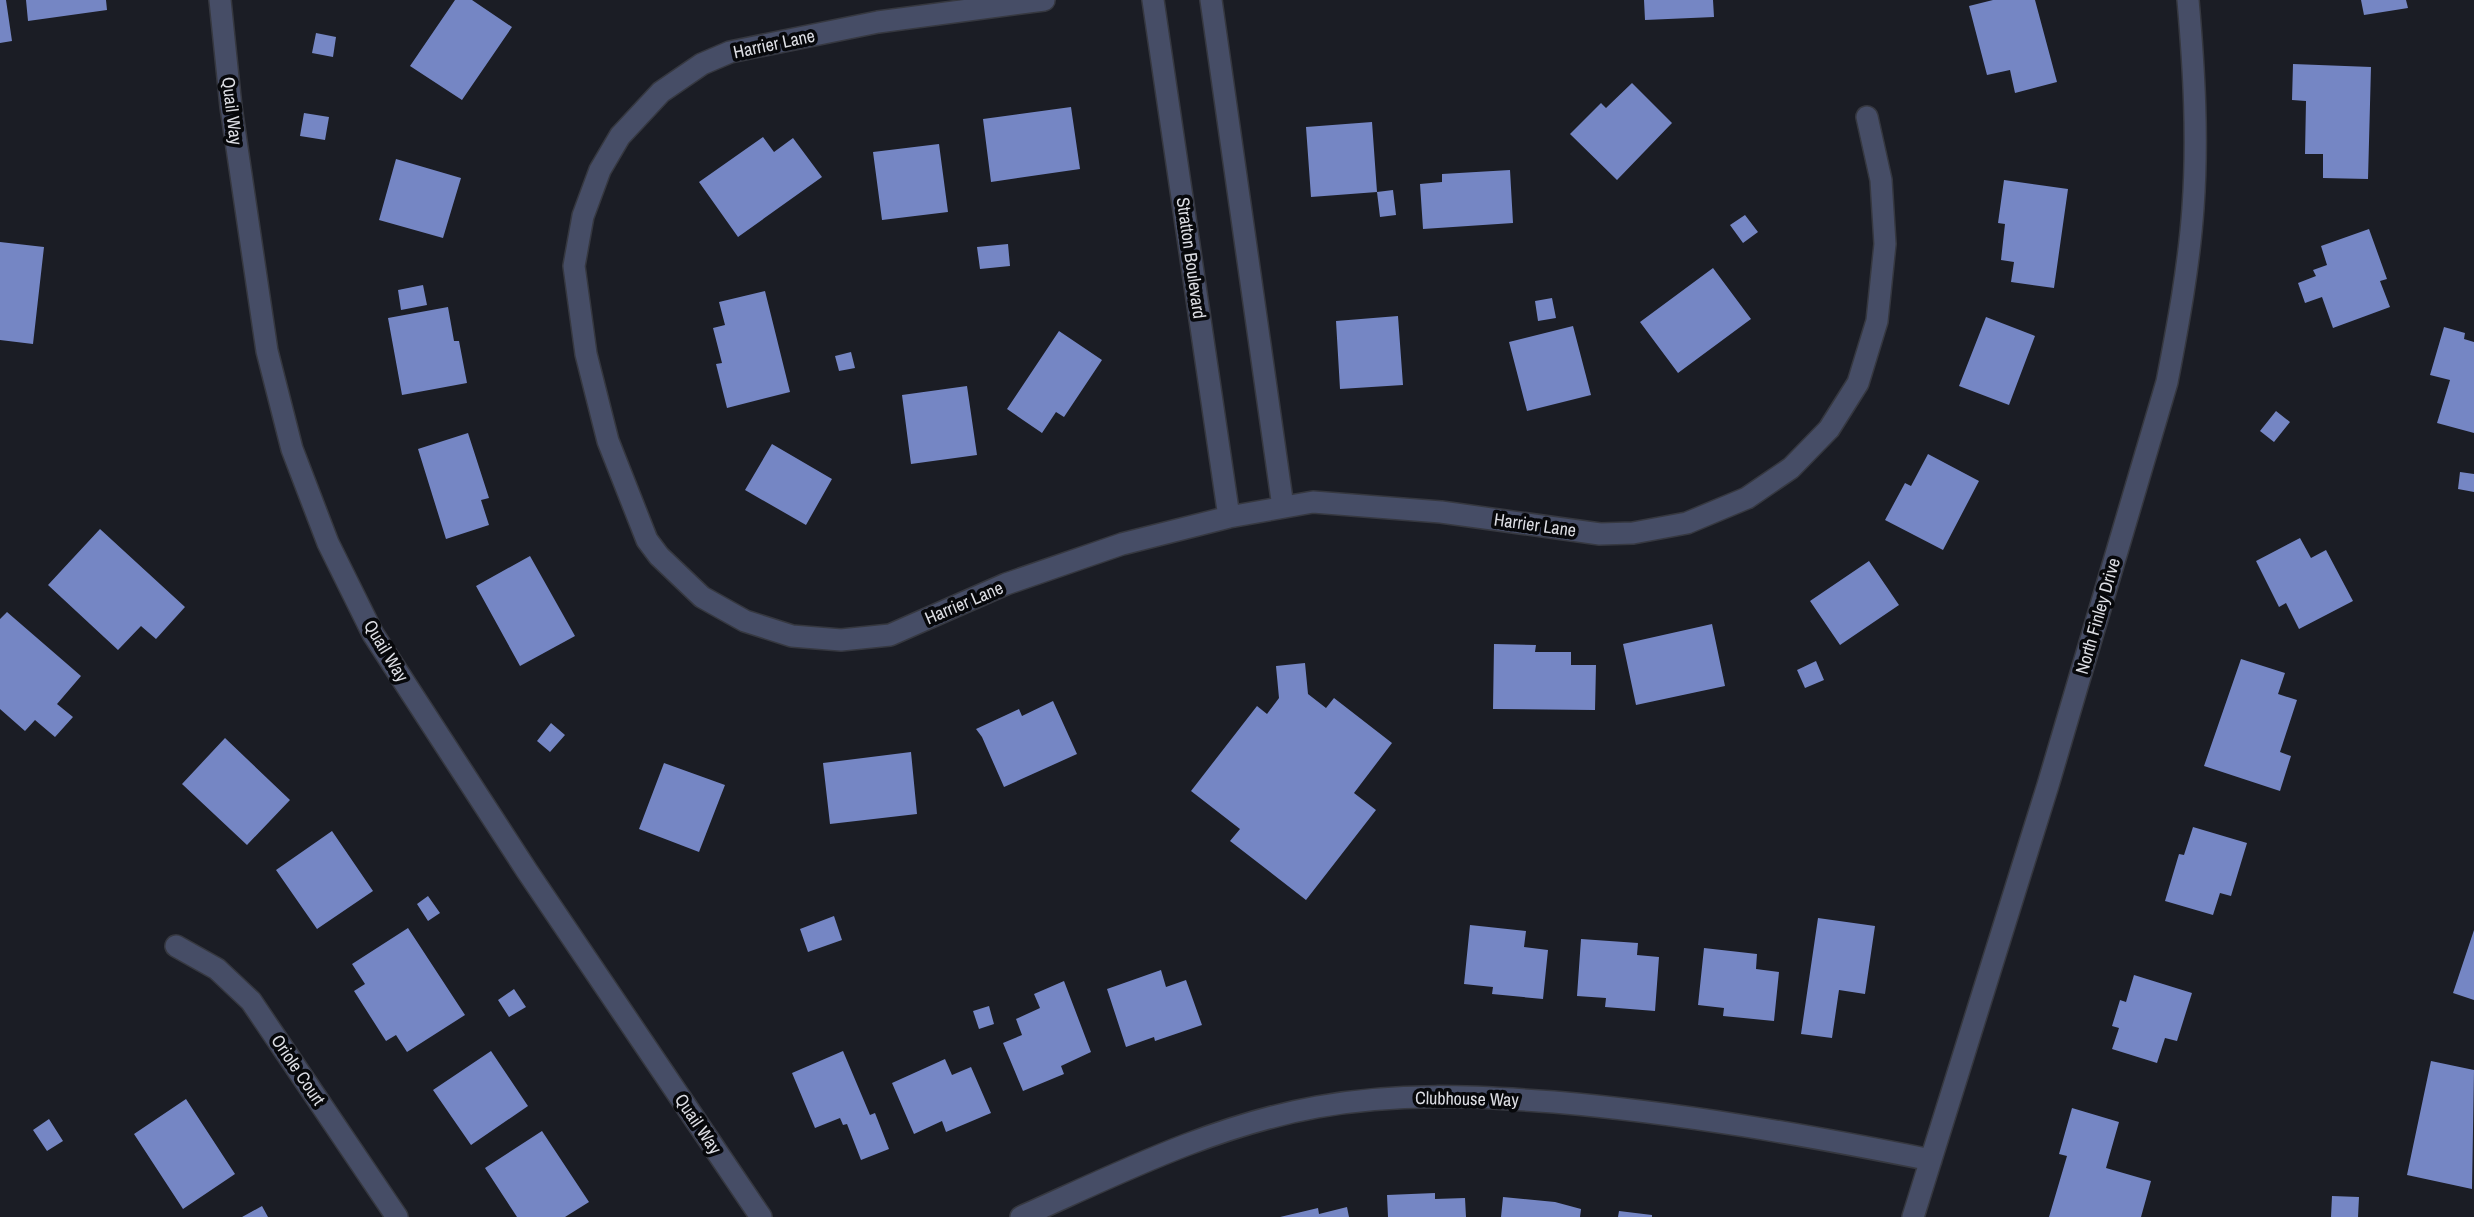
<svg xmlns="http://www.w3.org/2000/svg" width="2474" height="1217" font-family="'Archivo Narrow',sans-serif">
	<rect width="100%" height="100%" fill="#1b1d25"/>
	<path fill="#7586c4" d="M0,0h6l6,41 -12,2z
		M26,0h80l1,10 -79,11z
		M455,0h17l40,27 -50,73 -52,-34z
		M1644,0h69l1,17 -69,3z
		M1993,0h42l22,82 -42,11 -5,-23 -23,5 -18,-69z
		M2361,0h45l2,8 -44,7z
		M316,33l20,4 -3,20 -21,-4z
		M2293,64l78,3 -3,112 -45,-1v-24h-18l1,-53 -14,-1z
		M1632,83l40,40 -55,57 -47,-46 31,-31 5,5z
		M1071,107l9,62 -89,13 -8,-63z
		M304,113l25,4 -4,23 -25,-4z
		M1372,122l5,70 -66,5 -5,-70z
		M763,137l11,15 19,-14 29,39 -84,60 -39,-55z
		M939,144l9,68 -66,8 -9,-68z
		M396,159l65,19 -18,60 -64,-18z
		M1510,170l3,53 -90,6 -3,-45 22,-2v-8z
		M2004,180l64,9 -14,99 -43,-6 3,-20 -13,-2 4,-36 -7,-1z
		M1393,190l3,25 -16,2 -3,-25z
		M1745,215l13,17 -15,11 -13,-18z
		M2369,229l18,50 -7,2 10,26 -57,21 -11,-31 -17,6 -7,-20 18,-7 -3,-6 14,-5 -6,-19z
		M0,242l44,5 -11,97 -33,-4z
		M1008,244l2,22 -30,3 -3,-22z
		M1713,268l38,51 -73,54 -38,-51z
		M423,285l4,20 -26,5 -3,-20z
		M765,291l25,101 -63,16 -11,-44 6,-1 -9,-35 12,-3 -6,-23z
		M1552,298l4,20 -18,3 -3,-20z
		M448,307l6,34h5l8,42 -65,12 -14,-77z
		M1398,316l5,69 -63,4 -4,-68z
		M1986,317l49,19 -26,69 -50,-19z
		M1573,326l18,69 -64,16 -18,-69z
		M2444,327l21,6 -1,6 10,3v91l-37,-10 13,-43 -20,-5z
		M1059,331l43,29 -38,57 -8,-5 -14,21 -35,-24z
		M851,352l4,16 -16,3 -4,-15z
		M967,386l10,69 -66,9 -9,-69z
		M2276,411l14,11 -16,20 -14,-11z
		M468,433l21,65 -8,2 8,25 -43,14 -28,-90z
		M772,444l60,35 -26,46 -61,-35z
		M1928,454l51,27 -36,69 -58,-30 20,-37 6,3z
		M2460,472l14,2v18l-16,-3z
		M100,529l85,78 -29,32 -15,-13 -23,24 -70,-65z
		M2300,538l11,20 15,-8 27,51 -54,28 -13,-26 -7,4 -23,-46z
		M530,556l45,80 -55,30 -44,-80z
		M1869,561l30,44 -59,40 -30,-44z
		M7,612l74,64 -24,28 16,13 -18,20 -20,-17 -10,11 -25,-22v-90z
		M1712,624l13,62 -89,19 -13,-61z
		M1494,644l42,1 -1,7h36v13h25l-1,45 -102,-1z
		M2241,659l44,14 -7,21 19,6 -17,52 11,4 -11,35 -76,-25z
		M1816,661l8,19 -19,8 -8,-18z
		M1305,663l3,31 18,14 8,-10 58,45 -38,50 22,17 -70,90 -76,-59 10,-12 -49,-38 66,-85 10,8 12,-16 -3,-32z
		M1053,701l24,53 -73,33 -22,-50 -6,-8 43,-20 3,7z
		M551,723l14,12 -15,17 -13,-11z
		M225,738l65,62 -43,45 -65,-61z
		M911,752l6,62 -87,10 -7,-61z
		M664,763l61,22 -26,67 -60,-23z
		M2193,827l54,16 -16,53 -11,-3 -7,22 -48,-14 14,-47 5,1z
		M332,831l41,60 -56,38 -41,-59z
		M428,896l12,17 -12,8 -11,-17z
		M834,916l8,24 -34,12 -8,-23z
		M1818,918l57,8 -10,68 -26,-4 -7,48 -31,-4z
		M1470,925l56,6 -2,16 24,3 -5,49 -51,-5 1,-7 -29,-3z
		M408,928l57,87 -58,37 -11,-17 -10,6 -32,-50 11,-7 -13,-20z
		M2474,930v70l-21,-7z
		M1581,939l57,4 -1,12 22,2 -4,54 -50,-4 1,-9 -29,-2z
		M1704,948l53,6 -1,15 23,3 -5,49 -51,-5 1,-8 -26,-3z
		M1161,970l5,17 20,-7 16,45 -47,16 -1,-4 -28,10 -19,-58z
		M2134,975l58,18 -15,48 -12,-3 -8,25 -45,-14 7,-21 -7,-2 8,-26 6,2z
		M1064,981l27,71 -30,14 3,8 -41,17 -20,-48 19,-8 -6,-16 24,-11 -6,-14z
		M514,989l12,18 -17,10 -11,-17z
		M989,1006l5,18 -15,5 -6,-18z
		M491,1051l37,55 -57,39 -38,-55z
		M843,1051l27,64 5,-2 14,36 -28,11 -14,-36 -4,1 -3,-7 -25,10 -23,-55z
		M945,1059l7,16 19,-8 20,46 -45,19 -4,-11 -28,13 -22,-51z
		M2431,1061l43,9 -2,119 -65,-14z
		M186,1099l49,75 -52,35 -49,-75z
		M2072,1108l47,14 -13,46 45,13 -10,36h-92l18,-61 -8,-2z
		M49,1119l14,22 -16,10 -14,-21z
		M542,1131l47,71 -24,15h-48l-32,-49z
		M1435,1193v6l30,-1 1,19h-78l-1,-22z
		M2332,1196l27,1 -1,20h-27z
		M1503,1197l52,5 26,7 -1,8h-79z
		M262,1206l6,11h-26z
		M1347,1207l2,10h-69l38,-9 1,6z
		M1619,1211l33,4v2h-34z"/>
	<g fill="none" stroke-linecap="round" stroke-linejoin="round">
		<g stroke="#363840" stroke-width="24">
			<path id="minor" d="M220,0l11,107 36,244 25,98 36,94 45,91 154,237 234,346
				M1044,0l-166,22 -148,30 -28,12 -41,28 -41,44 -20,34 -17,46 -9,50 12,88 22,87 39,99 12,16 43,41 43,24 47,15 49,4 49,-5 116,-51 116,-40 107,-27 84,-15 128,10 159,22 33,-1 54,-10 60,-25 44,-30 38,-39 29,-46 19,-62 8,-77 -4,-64 -14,-63
				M1153,0l76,517
				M1211,0l72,507
				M176,946l41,23 34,32 146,216
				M1021,1217c96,-43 191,-91 296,-110 80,-15 157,-11 237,-5 127,11 252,33 377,58
				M1913,1217l135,-432 119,-403c11,-57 22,-116 26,-174 5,-70 1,-139 -5,-208"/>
		</g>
		<use href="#minor" stroke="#464d66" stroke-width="21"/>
	</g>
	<g text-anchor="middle" stroke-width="7" stroke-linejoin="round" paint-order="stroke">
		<g font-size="18" fill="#dcdde3" stroke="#07080b">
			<text transform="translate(774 44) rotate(-12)" y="6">Harrier Lane</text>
			<text transform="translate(232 111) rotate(83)" y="6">Quail Way</text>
			<text transform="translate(1191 258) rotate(82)" y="6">Stratton Boulevard</text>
			<text transform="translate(1535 525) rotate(8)" y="6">Harrier Lane</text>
			<text transform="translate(964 603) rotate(-23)" y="6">Harrier Lane</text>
			<text transform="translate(2098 616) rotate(-74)" y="6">North Finley Drive</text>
			<text transform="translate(386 651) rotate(59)" y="6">Quail Way</text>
			<text transform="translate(298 1070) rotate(56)" y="6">Oriole Court</text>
			<text transform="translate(1467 1099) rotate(1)" y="6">Clubhouse Way</text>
			<text transform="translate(698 1124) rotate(56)" y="6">Quail Way</text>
		</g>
	</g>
</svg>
